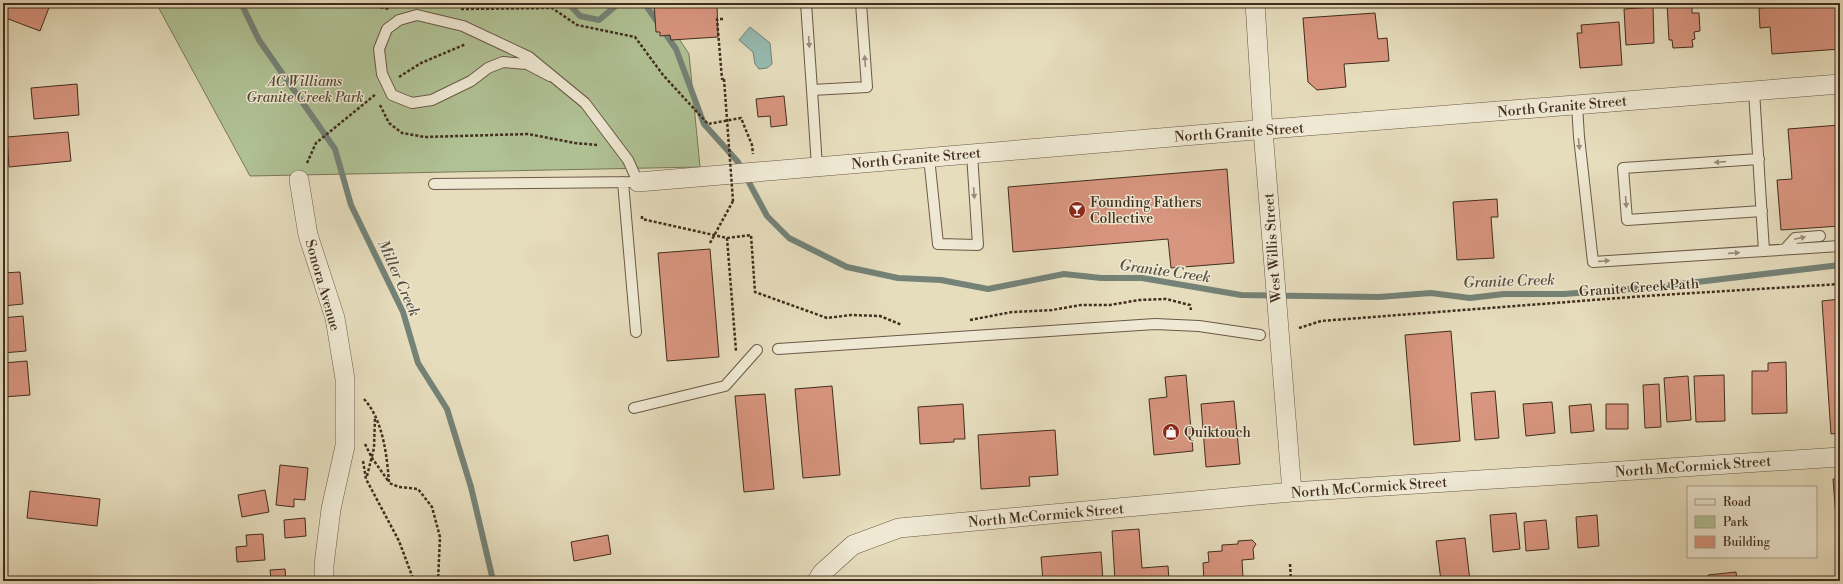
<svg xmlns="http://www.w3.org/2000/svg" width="1843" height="584" font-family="'Libre Bodoni',serif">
	<rect width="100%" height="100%" fill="#e6ddbd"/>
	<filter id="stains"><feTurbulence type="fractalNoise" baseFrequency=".005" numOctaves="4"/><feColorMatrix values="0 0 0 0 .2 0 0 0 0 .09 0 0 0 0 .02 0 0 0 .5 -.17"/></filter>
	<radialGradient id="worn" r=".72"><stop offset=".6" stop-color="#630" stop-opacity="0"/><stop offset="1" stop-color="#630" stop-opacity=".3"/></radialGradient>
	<path fill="#b0c295" stroke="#79785a" d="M156,3h507l1,13 25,38 11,113 -450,9z"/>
	<path fill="#96bbb2" stroke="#748277" d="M750,27l20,16 2,21 -5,4 -8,1 -4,-5 -2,-12 -14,-12z"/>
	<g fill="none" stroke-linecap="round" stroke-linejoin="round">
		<path stroke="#748277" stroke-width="6" d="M241,3l18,37 76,109 16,56 52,107 15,51 29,46 24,78 21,89 -2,5
			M568,3l12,13 19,4 20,-17
			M628,3l17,1 31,45 28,75 34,38 29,54 22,22 58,29 51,11 43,2 47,9 76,-15 37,4h41l99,17 138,2 52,-4 39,5 34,-4h60l91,-7 185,-22"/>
	</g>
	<path fill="#d8957f" stroke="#422d1e" d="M8,3h36l6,2 -10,26 -37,-14z
		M654,3h63l1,34 -47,3 -1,-5 -10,1v-4h-4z
		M1667,3h25v10h7l1,18 -6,1 1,7 -3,1 1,7 -20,1 -1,-8h-3z
		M1775,3h65v46l-68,5 -2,-27 -10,1 -1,-20 17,-1z
		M1653,7l1,36 -28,2 -2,-36z
		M1375,13l3,26 9,-1 2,23 -45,3 2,23 -29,3 -9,-8 -5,-64z
		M1619,22l3,43 -42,3 -3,-35h5l-1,-8z
		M77,84l2,31 -45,4 -3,-31z
		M784,96l3,29 -16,2 -1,-11 -12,1 -2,-18z
		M1840,125v101l-59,4 -4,-50 15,-1 -4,-50z
		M68,132l3,29 -62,6 -2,-30z
		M1227,169l7,94 -63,5 -3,-29 -155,13 -5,-65z
		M1497,199l1,18h-7l3,41 -37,2 -4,-58z
		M710,249l9,108 -52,4 -9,-108z
		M20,272l3,32 -20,2v-33z
		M1840,299v134l-9,1 -9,-133z
		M23,316l3,35 -23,2v-35z
		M1451,331l9,110 -46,4 -9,-110z
		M27,361l3,34 -27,2v-34z
		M1786,362l1,51 -35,1v-43h16v-8z
		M1186,375l7,76 -39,4 -5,-56 18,-2 -2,-20z
		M1724,375l1,46 -29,1 -2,-46z
		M1688,376l3,44 -24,2 -3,-44z
		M1659,384l2,43 -16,1 -2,-43z
		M832,386l8,89 -37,3 -8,-89z
		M1495,391l4,47 -24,2 -4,-47z
		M765,394l9,95 -30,3 -9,-96z
		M1234,401l6,63 -34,3 -5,-63z
		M1552,402l3,31 -29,3 -3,-32z
		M963,404l2,35h-11v3l-34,2 -2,-37z
		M1591,404l3,27 -23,2 -2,-27z
		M1606,404h22v25h-22z
		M1055,430l3,45 -29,2 1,9 -49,3 -3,-54z
		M280,465l28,3 -3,32 -11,-1v8l-18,-2z
		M1833,479h7v92z
		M265,490l4,22 -27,5 -4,-22z
		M30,491l70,8 -3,27 -70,-8z
		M1516,513l4,36 -27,3 -3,-37z
		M1597,515l2,31 -21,2 -2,-31z
		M305,518l1,18 -21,2 -1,-18z
		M1546,520l3,29 -23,2 -2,-29z
		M1139,529l3,39 26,-2 1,15h-54l-3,-50z
		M263,534l2,26 -28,2 -1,-15 11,-1 -1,-11z
		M608,535l3,19 -37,7 -3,-19z
		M1465,538l5,43h-29l-5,-40z
		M1252,540l4,4 -3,5 1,10 -12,1 1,18 -39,3 -1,-18 6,-1 -1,-10 14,-1v-6l16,-1v-3z
		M1101,552l2,29h-60l-2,-24z
		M285,569l1,12h-22l7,-1 -1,-10z
		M1736,572l1,9h-29v-6z"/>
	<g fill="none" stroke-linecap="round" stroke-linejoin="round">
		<g stroke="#6b5946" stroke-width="12">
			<path id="lane" d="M806,3l6,87 55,-3 -6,-84
				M812,90l5,77
				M1754,91l10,160
				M1577,105l2,32 14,125 247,-16
				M929,157l9,87 40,1 -6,-91
				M1759,159l-136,9 4,52 135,-9
				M623,182l13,150
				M434,184l204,-2 -10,-22 -43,-57 -56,-46 -66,-31 -46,-11 -18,5 -12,9 -8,20 3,25 10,21 20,8 20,-3 39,-19 17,-13 15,-6 24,2 23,12
				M1785,249l10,-11 25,-2
				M778,349l377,-25 44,2 61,9
				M634,408l91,-22 32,-36"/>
		</g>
		<g stroke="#6b5946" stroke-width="20">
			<path id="street" d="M1255,3l8,127 29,362
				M299,180l9,55 27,83 10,61v67l-14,63 -7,56v16
				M638,182l593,-50 609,-48
				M817,581l5,-8 31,-28 46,-17 393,-36 548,-35"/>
		</g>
		<path stroke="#422d1e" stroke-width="2.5" stroke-dasharray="3 2" stroke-linecap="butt" d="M361,3l28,6
			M527,7l4,-4
			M461,9l91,-1 25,17 58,12 28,38 45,49 33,-6 11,27 1,9
			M723,19h-6l5,60h2
			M399,77l22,-14 45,-19
			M380,105l9,18 13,10 23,4 103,-3 47,9 22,2
			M307,163l9,-20 60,-49
			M642,216v3l85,19 9,113
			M727,238l24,-3 4,57 72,26 24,-3 29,1 22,9
			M710,243l23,-42
			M970,320l42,-8 40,-2 29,-5h29l29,-5 27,-1 24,6 1,5
			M1299,328l22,-7 324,-25 195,-12
			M364,399c19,21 23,56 25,84l10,4 19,2 14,18 8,30 -2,44
			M365,444l7,14 17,24
			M363,461l3,18 33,62 15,40
			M367,476l7,-28 1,-32
			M1290,564l1,17"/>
		<use href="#lane" stroke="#efe9d4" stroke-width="10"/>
		<use href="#street" stroke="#efe9d4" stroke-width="19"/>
		<path stroke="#422d1e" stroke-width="2.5" stroke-dasharray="3 2" stroke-linecap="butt" d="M724,79l9,122"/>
	</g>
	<defs><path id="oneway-solid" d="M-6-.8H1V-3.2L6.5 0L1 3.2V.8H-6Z"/></defs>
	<g fill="#988b79">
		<use href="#oneway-solid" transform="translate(809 42) rotate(86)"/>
		<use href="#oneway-solid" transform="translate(865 61) rotate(-94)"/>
		<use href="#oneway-solid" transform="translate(1579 144) rotate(84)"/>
		<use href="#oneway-solid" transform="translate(1720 162) rotate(176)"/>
		<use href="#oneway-solid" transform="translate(974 193) rotate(86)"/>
		<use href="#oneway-solid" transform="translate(1626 202) rotate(86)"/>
		<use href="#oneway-solid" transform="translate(1800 238) rotate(-12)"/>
		<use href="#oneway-solid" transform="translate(1734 253) rotate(-4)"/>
		<use href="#oneway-solid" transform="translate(1604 261) rotate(-4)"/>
	</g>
	<defs>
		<g id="bar-disc" transform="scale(0.9)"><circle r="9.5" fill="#8f2418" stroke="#efe9d4"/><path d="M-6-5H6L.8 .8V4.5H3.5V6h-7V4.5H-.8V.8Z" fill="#fff"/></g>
		<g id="shop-disc" transform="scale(0.9)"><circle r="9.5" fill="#8f2418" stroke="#efe9d4"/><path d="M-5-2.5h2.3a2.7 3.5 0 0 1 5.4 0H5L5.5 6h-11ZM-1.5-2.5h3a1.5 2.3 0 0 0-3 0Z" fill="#fff"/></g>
	</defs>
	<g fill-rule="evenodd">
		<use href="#bar-disc" x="1077" y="210"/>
		<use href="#shop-disc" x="1171" y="432"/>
	</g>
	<g text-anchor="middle" stroke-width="3" stroke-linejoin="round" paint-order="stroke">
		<g font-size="14" font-style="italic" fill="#584b36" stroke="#efe9d4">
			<text x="305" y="86">AC Williams<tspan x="305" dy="16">Granite Creek Park</tspan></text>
		</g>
		<g font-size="14" fill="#422d1e" stroke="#efe9d4">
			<text transform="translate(1562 106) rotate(-5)" y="5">North Granite Street</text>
			<text transform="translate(1239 132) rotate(-4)" y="5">North Granite Street</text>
			<text transform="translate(916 158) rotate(-5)" y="5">North Granite Street</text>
			<text transform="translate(1272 248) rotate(-94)" y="5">West Willis Street</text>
			<text transform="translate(323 285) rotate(74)" y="5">Sonora Avenue</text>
			<text transform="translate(1639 287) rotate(-4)" y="5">Granite Creek Path</text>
			<text transform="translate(1693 466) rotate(-4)" y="5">North McCormick Street</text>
			<text transform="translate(1369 487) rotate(-4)" y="5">North McCormick Street</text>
			<text transform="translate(1046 515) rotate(-5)" y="5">North McCormick Street</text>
		</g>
		<g font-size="14" fill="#422d1e" stroke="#efe9d4" text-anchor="start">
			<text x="1090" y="207">Founding Fathers<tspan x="1090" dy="16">Collective</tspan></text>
			<text x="1184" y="437">Quiktouch</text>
		</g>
		<g font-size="15" font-style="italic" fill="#575043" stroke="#efe9d4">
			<text transform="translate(1165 271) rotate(8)" y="5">Granite Creek</text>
			<text transform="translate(399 278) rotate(66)" y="5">Miller Creek</text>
			<text transform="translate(1509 281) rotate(-2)" y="5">Granite Creek</text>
		</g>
	</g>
	<rect width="1843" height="584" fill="none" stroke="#e6ddbd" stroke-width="16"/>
	<rect x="4" y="4" width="1835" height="576" fill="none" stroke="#422d1e" stroke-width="2"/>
	<rect x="8" y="8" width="1827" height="568" fill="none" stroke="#422d1e"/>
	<rect x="1687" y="486" width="130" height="72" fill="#efe9d4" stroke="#aa9e8b"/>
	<rect x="1695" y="499" width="20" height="6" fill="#efe9d4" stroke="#aa9e8b"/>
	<text x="1723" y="506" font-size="12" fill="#422d1e">Road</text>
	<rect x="1695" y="516" width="20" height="12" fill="#b0c295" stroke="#aa9e8b"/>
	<text x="1723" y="526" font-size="12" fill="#422d1e">Park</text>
	<rect x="1695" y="536" width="20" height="12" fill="#d8957f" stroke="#aa9e8b"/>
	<text x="1723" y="546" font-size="12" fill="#422d1e">Building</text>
	<rect width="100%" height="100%" filter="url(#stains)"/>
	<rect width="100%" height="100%" fill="url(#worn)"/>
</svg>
